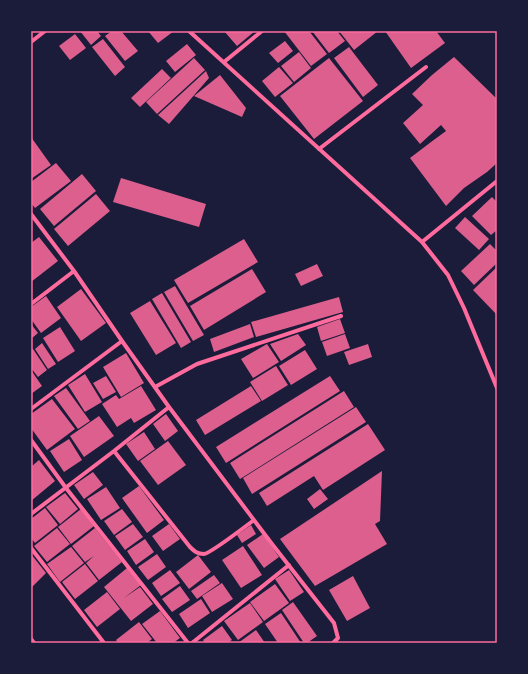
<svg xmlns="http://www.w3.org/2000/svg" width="528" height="674" font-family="'Archivo Narrow',sans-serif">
	<rect width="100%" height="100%" fill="#1b1b3a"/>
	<path fill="#dd5f8e" d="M80,31h17l4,5 -10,9z
		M112,31h9l17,20 -13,10 -20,-25z
		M148,31h26l-16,12z
		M224,31h31l-18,15z
		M284,31h25l18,23 -16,12z
		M312,31h25l8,10 -16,12z
		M339,31h39l-24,19z
		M385,31h51l9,12 -34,25z
		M75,34l11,14 -16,12 -11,-14z
		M103,39l22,28 -10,9 -23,-29z
		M285,41l8,10 -15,12 -9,-10z
		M187,44l9,11 -21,17 -9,-11z
		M349,47l29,38 -15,12 -29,-39z
		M299,52l12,16 -17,14 -13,-16z
		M454,57l43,42v64l-10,9 -23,16 -18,18 -36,-48 21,-16 15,-11 -5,-6 -21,19 -17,-21 20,-18 -11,-11 20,-19z
		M194,58l11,12 -48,44 -11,-12z
		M329,58l34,43 -49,38 -34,-43z
		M279,67l14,16 -18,14 -13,-16z
		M162,69l9,9 -31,29 -9,-9z
		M206,71l3,7 -40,46 -11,-9z
		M220,75l26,33 -4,9 -48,-21z
		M31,137l20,28 -20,14z
		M56,163l15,18 -36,27 -4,-5v-21z
		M82,174l14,17 -42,35 -14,-17z
		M121,178l85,26 -7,23 -86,-25z
		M96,194l14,17 -42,35 -14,-17z
		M492,197l5,5v28l-6,5 -19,-19z
		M465,217l24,22 -10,11 -24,-22z
		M39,237l19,24 -27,21v-39z
		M244,239l14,23 -70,41 -14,-23z
		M490,244l7,7v12l-23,22 -13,-14z
		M317,264l6,12 -22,10 -6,-12z
		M497,267v48l-24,-25z
		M252,269l14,23 -62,38 -14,-24z
		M175,286l29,49 -11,6 -29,-49z
		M81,289l25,34 -25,18 -24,-34z
		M162,293l29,49 -10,6 -29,-49z
		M46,296l15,22 -20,15 -10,-14v-12z
		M339,297l4,15 -87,25 -5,-15z
		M150,301l26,42 -20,12 -26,-42z
		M340,319l5,14 -24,8 -4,-14z
		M31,324l7,9 -7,6z
		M250,324l4,13 -40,15 -4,-13z
		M60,327l15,24 -17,11 -15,-24z
		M298,334l8,11 -25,16 -11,-17z
		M345,334l5,14 -23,8 -5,-14z
		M42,343l14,21 -8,5 -13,-20z
		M267,344l12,18 -26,16 -12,-19z
		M368,344l4,13 -23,8 -5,-13z
		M33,349l14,21 -9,7 -7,-9v-18z
		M305,350l12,19 -26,16 -12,-19z
		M126,353l18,30 -23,14 -18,-30z
		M276,366l12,19 -26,16 -12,-19z
		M31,370l11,16 -11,8z
		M85,374l17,28 -17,10 -17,-27z
		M106,376l10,16 -13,7 -10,-16z
		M330,376l10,15 -114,72 -10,-16z
		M141,386l15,24 -22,13 -3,-5 -14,9 -15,-23 14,-9 3,4z
		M251,386l10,15 -56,34 -9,-15z
		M66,388l24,33 -12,8 -24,-33z
		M344,391l10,16 -114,72 -10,-16z
		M52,399l23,30 -28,21 -16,-22v-14z
		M356,407l10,15 -114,72 -9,-16z
		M166,414l12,17 -13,10 -12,-17z
		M99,416l15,20 -30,21 -14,-21z
		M368,424l17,26 -62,40 -9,-14 -47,30 -8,-13z
		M144,432l11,17 -17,12 -12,-17z
		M69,439l13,21 -18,12 -14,-21z
		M168,441l18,24 -28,20 -18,-24z
		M39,460l16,21 -24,20v-34z
		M382,471l-2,50 -5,3 12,20 -72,42 -35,-47z
		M93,472l10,13 -19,14 -10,-14z
		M139,486l25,34 -17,13 -25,-35z
		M106,487l14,21 -19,12 -14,-21z
		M320,489l8,10 -14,10 -7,-10z
		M65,493l13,16 -18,15 -14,-17z
		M45,508l13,17 -23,18 -4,-5v-19z
		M81,509l13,17 -23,18 -13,-17z
		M122,509l10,13 -18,13 -10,-14z
		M133,524l10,13 -18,13 -10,-14z
		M169,524l11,15 -17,12 -11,-15z
		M251,525l5,9 -14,9 -5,-8z
		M57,528l13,16 -23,18 -13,-16z
		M95,528l27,34 -23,18 -13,-17 8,-7 -9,6 -13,-16z
		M263,534l16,23 -15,11 -17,-23z
		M145,539l9,13 -18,13 -9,-14z
		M243,546l19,29 -21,13 -19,-28z
		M71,547l13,16 -24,19 -13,-18z
		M31,554l15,19 -15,15z
		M157,554l9,13 -18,13 -10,-13z
		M198,555l13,17 -22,17 -13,-17z
		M85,564l13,17 -23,18 -13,-17z
		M127,568l14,17 -17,13 16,-11 13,17 -22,17 -27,-34z
		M170,570l10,13 -19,13 -9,-13z
		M289,570l15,22 -14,9 -15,-22z
		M214,575l6,8 -23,16 -6,-8z
		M353,576l17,32 -23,13 -18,-31z
		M222,583l11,16 -21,13 -10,-16z
		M275,584l14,19 -25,18 -14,-19z
		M180,586l10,14 -18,12 -10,-13z
		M107,592l13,17 -23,18 -13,-17z
		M201,599l9,14 -22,15 -9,-14z
		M293,602l24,34 -10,7h-3l-22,-33z
		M250,603l13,19 -25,18 -14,-19z
		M160,611l20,27 -7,5h-16l-15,-19z
		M281,613l20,30h-23l-13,-19z
		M139,622l13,17 -5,4h-29l-2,-3z
		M222,626l10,14 -5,3h-22l-2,-3z
		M256,630l9,13h-27z"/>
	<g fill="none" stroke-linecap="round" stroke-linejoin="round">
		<path stroke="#ff6b9d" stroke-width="4" d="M189,31l233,211 26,33 16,33 33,80
			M31,42l14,-11
			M224,62l38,-31
			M319,149l107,-82
			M31,214l43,57 48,70 47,66 103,137 62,79 4,15 -5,5
			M422,242l75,-61
			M31,304l43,-33
			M155,387l42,-23 144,-48
			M31,409l91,-68
			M31,440l35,48 122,155
			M114,451l76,96c4,4 7,7 14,7 7,-1 42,-28 50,-34
			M31,514l83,-63 55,-44
			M31,548l73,95
			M31,639l3,4
			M192,643l97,-78"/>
	</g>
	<rect width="528" height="674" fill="none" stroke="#1b1b3a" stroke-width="64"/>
	<rect x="32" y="32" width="464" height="610" fill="none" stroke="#ff6b9d" stroke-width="1.5"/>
</svg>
